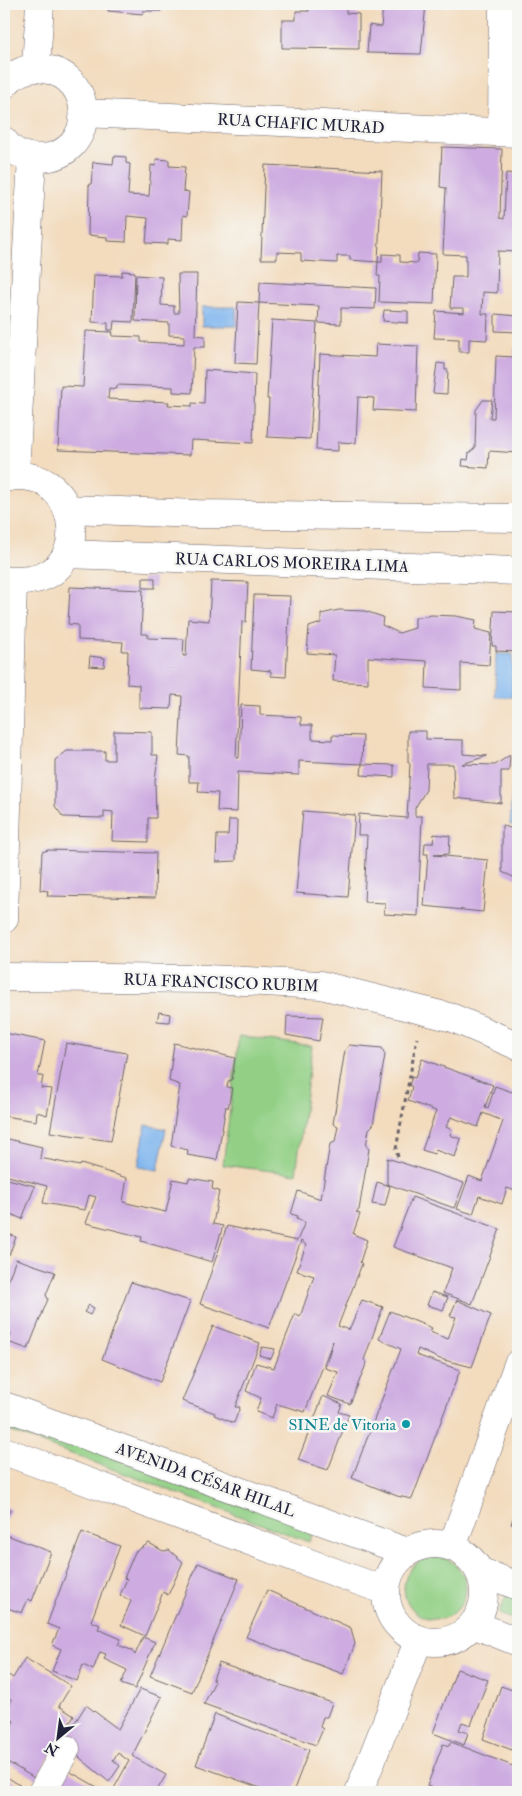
<svg xmlns="http://www.w3.org/2000/svg" width="522" height="1796" font-family="'IM FELL Double Pica',serif">
	<rect width="100%" height="100%" fill="#f6f6f2"/>
	<filter id="ink" filterUnits="userSpaceOnUse"><feTurbulence type="fractalNoise" baseFrequency=".02" numOctaves="2"/><feDisplacementMap in="SourceGraphic" scale="10" xChannelSelector="R" yChannelSelector="G"/><feConvolveMatrix kernelMatrix="1 2 1 2 8 2 1 2 1" color-interpolation-filters="sRGB"/></filter>
	<filter id="wash" filterUnits="userSpaceOnUse"><feTurbulence type="fractalNoise" baseFrequency=".0096" numOctaves="4" result="noise"/><feDisplacementMap in="SourceGraphic" scale="20" xChannelSelector="R" yChannelSelector="G"/><feGaussianBlur stdDeviation="1.12" result="paint"/><feColorMatrix in="noise" values="0 0 0 0 0 0 0 0 0 0 0 0 0 0 0 0 0 1.4 0 .05"/><feComposite in="paint" operator="in"/></filter>
	<g filter="url(#wash)">
		<rect width="100%" height="100%" fill="#f3dbbd"/>
		<path fill="#93d086" stroke="#5a7960" d="M239,1036l73,10 -16,128 -73,-9z
			M4,1409l312,114 -7,19 -305,-113z
			M404 1588a31 31 0 1 1 62 0a31 31 0 1 1-62 0Z
			M508,1591l10,4v26l-19,-7z"/>
		<path fill="#7fb5ee" stroke="#506c94" d="M202,307h34v19h-34z
			M496,654h17l-1,43h-17z
			M512,787l6,3v36l-8,-1z
			M146,1125l20,4 -8,41 -20,-3z"/>
		<g id="blocks">
			<path fill="#ceace1" d="M109,4h52v7h-18v3l-35,-3z
				M309,4h37v9l13,1v35l-77,-1v-28h14v-9h13z
				M383,4h43l-5,50 -54,-1 2,-28 12,2z
				M442,147l60,2 -2,69 4,1 2,-46 12,1v78l-20,-1 -1,42 -14,-1 -1,22h6l-1,26 -18,-1v13h-10v-13l-25,-1 2,-27 28,2v-5h-14l2,-31h14v-22l-23,-1 3,-66 -6,-1z
				M114,156l12,1v6l4,1 -2,31 21,1 2,-31 4,1 1,-7 13,1v6l16,1 -2,24 6,1 -2,24 -4,-1 -1,25 -14,-1v5l-22,-1 2,-25 -21,-2 -1,26 -19,-1v-4l-19,-2 1,-50h2l2,-23 20,2z
				M265,165l117,6 -4,91 -28,-2v-4h-13v7l-36,-2v-8l-24,-1v7h-16z
				M418,253l18,1 -2,50 -55,-2 1,-26h-3l1,-14h4v-8l18,1v7l17,1z
				M122,271l13,1 -2,50 -19,-1 -1,9h-5v-7l-16,-1 2,-47 28,1z
				M178,274h19l-2,61 10,1v11h-11l-2,46 -19,-1v-5l-56,-2v4l-8,-1 -1,11 61,3 -1,3 24,1v-3l12,1 1,-34 50,4 -2,69 -62,-3 -1,15 -132,-5 3,-64 22,1 3,-56 27,1 -1,4 29,1v5l43,2v-8l-15,-1v-12l-34,-2 1,-46 26,2 -1,28 13,1v7h5z
				M260,282l116,6 -1,21 -34,-1v16l-23,-1 1,-17 -60,-3z
				M238,302l21,1 -3,61 -21,-1z
				M384,310l24,1v12l-25,-2z
				M495,314l23,2v16l-23,-1z
				M272,320l45,3 -7,116 -43,-2 2,-38h-2z
				M376,344l42,2 -2,66 -43,-2 1,-12 -16,-1 -2,46 -18,-1v9l-22,-1 4,-96 55,3z
				M514,349h4v104l-29,-2 -1,17 -26,-2 1,-7 5,1 1,-7 6,-5 1,-38 7,-10h9l-2,18h4l2,-62 18,1z
				M437,363l8,1v6h3l-1,24 -14,-1z
				M143,578h12v10h-12z
				M211,581l37,1 -2,40h-4l-6,136h3l2,-53 19,1v9l41,2v8h11v14l20,1v-5l31,1 -1,28 32,1v12l-33,-2 1,-11 -63,-3v14l-61,-3 -1,40 -20,-1 1,-18 -20,-1 1,-10h-10v-26l-10,-1 3,-59 -10,-1 -1,14 -32,-1v-23l-12,-1 1,-33h-6l1,-9 -45,-2v-15l-10,-1 2,-37 73,3 -2,44h7v4l36,1 -1,17h3l2,-37 21,2z
				M254,595l36,1 -4,81 -15,-1v-5l-20,-2z
				M339,610l26,1 18,6 -1,8 17,8 16,-5v-10l16,-3 25,1 20,4 -1,9 16,4 -2,32 -28,-2v27l-35,-2 1,-27 -30,-2 -29,-2v26l-35,-2 2,-26 -28,-2 2,-26 12,-4v-9z
				M494,611l24,1v40l-22,-1v-5h-4z
				M90,656l15,2 -1,9 -15,-1z
				M517,670h1v37h-3z
				M114,731l38,1v23h6l-3,26 1,37h-8v24l-36,-1 1,-29 -9,-1v7l-41,-1 -8,-11v-46l12,-9h38v9h9z
				M408,731h18v8l37,1v14l24,2 -25,8 33,1 15,-10 -1,16h-8v32l-47,-5 -1,-34h-26l-1,26 -11,18v8h7l-4,100 -34,-2 1,-11 -21,-1 3,-67h-9l1,-21 48,4 3,-54 -2,-2z
				M303,811l52,4 -7,82 -52,-4z
				M229,820h8l-1,41 -20,1 1,-27h11z
				M502,825l16,6v48l-16,-7z
				M434,834l16,2 -1,18 -15,1 54,5 -5,52 -59,-6 4,-52h-4l1,-11h8z
				M48,850l108,3 -1,45 -108,-2 1,-5 -8,-1 2,-38z
				M159,1012l11,2 -1,8 -12,-1z
				M287,1016l36,1 -4,24 -33,-6z
				M4,1033l41,8 -7,35h5l-2,12 11,1 -5,26 -10,-3 -1,9 -32,-5z
				M66,1043l61,10 -16,88 -61,-9z
				M174,1043l61,15 -3,22 -4,1 -1,6 5,1 -4,20 -2,-2 -9,54 -30,-5 1,-5 -17,-4 9,-61 -11,-4z
				M349,1045l33,3 3,7 -12,70 -4,4 -3,17 3,3 -10,61 -3,2 4,2 -7,20 14,6 -7,22 2,2 -24,62 11,4 13,-30 21,7 -19,53 3,2 -17,42 -22,-8 10,-24 -13,-4 8,-27 -28,71 -28,-8 -5,14 -16,-6 5,-14 -15,-7 10,-28 18,5 21,-54 5,3 14,-41 -17,-5 9,-26 -5,-4 -32,87 -69,-24 27,-78 70,15 8,-19 -9,-3 2,-3 -7,-2 7,-23 23,8 9,-55 5,-2 3,-16 -5,-2 12,-74z
				M422,1059l71,26 -8,22 3,1 7,-22 23,8v98l-11,-4 -5,16 -23,-8 -6,18 -16,-5 12,-33 13,5 21,-60 -20,-8 -5,14 -27,-10 -5,10 6,3 -2,5 11,4 -6,18 -20,-7 -1,4 -12,-4 14,-39 -28,-10 4,-14 -3,-2 3,-8 3,1z
				M4,1138l38,9 -2,11 40,8 1,-2 46,14 -4,24 29,7 14,3 7,-33 15,3 1,-4 24,4 -1,7 7,2 -6,33 10,2 -11,36 -71,-21 1,-4 -56,-14 10,-26 -7,-2 -4,15 -42,-7 4,-17 -43,-11z
				M387,1158l77,25 -10,25 -67,-24z
				M4,1178l31,8 -13,33 -18,-8z
				M377,1182l13,4 -5,20 -13,-2z
				M412,1197l88,32 -28,75 -29,-11 9,-25 -59,-21z
				M4,1232l12,5 -7,18 -5,-2z
				M16,1259l39,13 -9,23 2,4 -20,50 -20,-7 3,-8 -7,-2v-41z
				M131,1282l59,19 -30,81 -58,-23z
				M432,1292l16,5 -5,13 -16,-5z
				M457,1300l34,15 -19,52 -32,-8 -22,-10 -2,6 44,15 -48,129 -15,-3 -45,-18 49,-129 -22,-10 11,-28 42,17 -2,4 18,7 8,-22 -6,-1z
				M89,1305l5,3 -4,7 -6,-3z
				M213,1326l47,17 -25,64h5l-6,16 -20,-8 1,-2 -33,-12z
				M262,1347l13,2 -4,10 -12,-4z
				M323,1396l19,8 -3,8 10,3 -21,55 -30,-10z
				M518,1504v23l-7,-3z
				M4,1506l7,3 -7,13z
				M82,1532l38,14 -29,75 9,4 -2,4 23,10 -3,6 13,5 4,5 8,-18 12,5 -20,47 -14,-5 6,-14 -23,-11 2,-5 -6,-2 -7,18 -10,-5 -6,16 -25,-10 9,-22 -9,-4 7,-16 -12,-5z
				M4,1534l47,18 -19,49 -4,-2 -6,14 -18,-6z
				M149,1543l14,8 6,-1 14,12 -15,33 -5,-3 -18,44 -24,-11 10,-24 -11,-6 7,-16 -3,-1 11,-26z
				M198,1563l41,16 -47,113 -42,-16z
				M267,1590l84,38 4,16 -12,30 -97,-37z
				M25,1658l46,28 -12,20 15,10 -38,63 -32,-19v-22l10,-17 -10,-6 8,-15 -8,-5v-23l9,6z
				M219,1663l113,40 -5,14h-4l-3,10 3,2 -7,16 -112,-41 10,-21 -1,-4z
				M457,1669l31,11 -17,45 -9,-3 -3,8 9,3 -4,12 -31,-12z
				M501,1686l17,6v41l-6,17 -29,-11z
				M140,1689l22,8 -30,59 34,19 -10,17h-44l17,-31 -11,-8 -5,7 7,6 -11,16 -47,-39 24,-38 32,24z
				M215,1714l94,36 -16,42h-21l-76,-27z
				M451,1742l67,26 -1,24h-86l2,-4 -6,-2 16,-42 6,2z
				M60,1766l46,26h-60z
				M4,1775l20,13 -3,4h-17z"/>
		</g>
	</g>
	<g filter="url(#ink)">
		<use href="#blocks" fill-opacity="0" stroke="#6b6368" stroke-width="1"/>
		<g fill="none" stroke-linecap="round" stroke-linejoin="round">
			<g stroke="#6b6368" stroke-width="29">
				<path id="minor" d="M36,67l4,-63
					M4,85c10,-12 24,-19 40,-16 54,7 52,87 -3,89 -14,0 -29,-5 -37,-17
					M84,113l434,20
					M502,132l1,-128
					M15,475l17,-317
					M4,478c74,-18 93,93 26,102 -10,1 -17,2 -26,0
					M69,509l128,5 321,4
					M67,554l451,17
					M4,919l9,-337
					M4,977l204,2 113,6 132,33 65,28
					M452,1547l66,-183
					M42,1792l24,-43
					M359,1792l60,-153"/>
			</g>
			<g stroke="#6b6368" stroke-width="29">
				<path id="tertiary" d="M4,1406l403,146
					M4,1451l382,140
					M386 1593a49 49 0 1 1 98 0a49 49 0 1 1-98 0Z
					M479,1571l39,15
					M473,1624l45,18"/>
			</g>
			<path stroke="#6b6368" stroke-width="3" stroke-dasharray="4 4" stroke-linecap="butt" d="M398,1157l-2,-8 21,-111"/>
			<use href="#minor" stroke="#fff" stroke-width="28"/>
			<use href="#tertiary" stroke="#fff" stroke-width="28"/>
		</g>
	</g>
	<circle fill="#0f9aa8" stroke="#f6f6f2" stroke-width="2" cx="406" cy="1424" r="5"/>
	<g text-anchor="middle" stroke-width="5" stroke-linejoin="round" paint-order="stroke">
		<g font-size="16" fill="#22223b" stroke="#f6f6f2">
			<text transform="translate(301 123) rotate(3)" y="6">RUA CHAFIC MURAD</text>
			<text transform="translate(292 562) rotate(2)" y="6">RUA CARLOS MOREIRA LIMA</text>
			<text transform="translate(221 982) rotate(2)" y="6">RUA FRANCISCO RUBIM</text>
			<text transform="translate(206 1479) rotate(20)" y="6">AVENIDA CÉSAR HILAL</text>
		</g>
		<g font-size="16" fill="#0d838f" stroke="#f6f6f2" text-anchor="end">
			<text x="396" y="1430">SINE de Vitoria</text>
		</g>
	</g>
	<rect width="522" height="1796" fill="none" stroke="#f6f6f2" stroke-width="20"/>
	<g transform="translate(58 1738) rotate(209)" stroke="#f6f6f2" stroke-width="4" paint-order="stroke">
	<path d="M0-4L9 19L0 12L-9 19Z" fill="#22223b"/>
	<text y="-8" font-size="14" font-weight="bold" text-anchor="middle" fill="#22223b">N</text>
	</g>
</svg>
